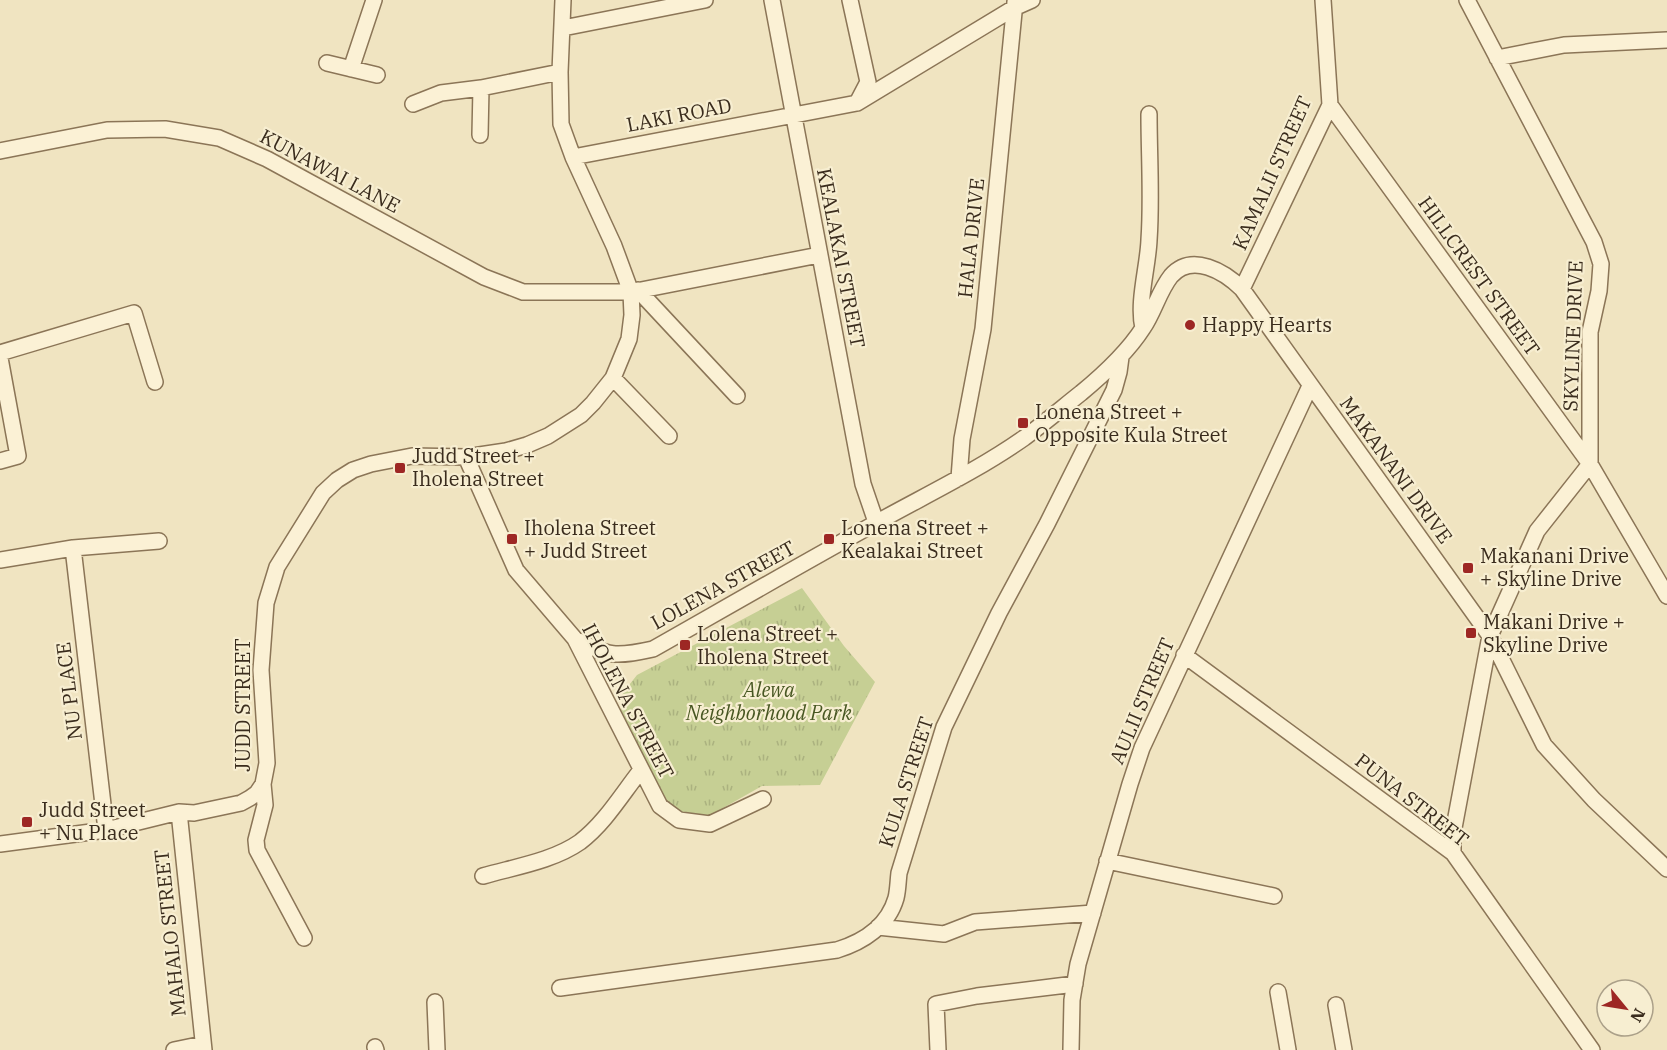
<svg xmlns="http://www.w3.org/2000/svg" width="1667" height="1050" font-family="'IBM Plex Serif',serif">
	<defs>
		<pattern id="park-tufts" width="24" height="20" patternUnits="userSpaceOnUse" patternTransform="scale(1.5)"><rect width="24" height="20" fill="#c6cf94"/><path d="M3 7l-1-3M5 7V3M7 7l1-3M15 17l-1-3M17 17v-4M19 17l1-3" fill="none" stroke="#abb27f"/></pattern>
	</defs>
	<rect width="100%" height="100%" fill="#f0e4c1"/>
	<path fill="url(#park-tufts)" d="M802,588l42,58 31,36 -55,103 -58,1 -62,35 -32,-10 -47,-97 1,-20 15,-19z"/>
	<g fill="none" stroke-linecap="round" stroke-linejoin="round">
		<g stroke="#8b7557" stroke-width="18">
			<path id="minor" d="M772,0l91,484 13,38
				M850,0l18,82 -11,21
				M563,28l142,-28
				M1497,58l67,-13 103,-5
				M327,63l50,12
				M351,69l23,-69
				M413,104l28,-11 40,-5
				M1330,105l260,359 77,132
				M480,135l1,-47 79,-16
				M0,151l107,-21 58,-1 54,9 48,21 217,118 39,15h108l188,-37
				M573,157l284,-54 157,-95 18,-8
				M1242,289l88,-184 -7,-105
				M638,290l99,106
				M1143,328c-6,-26 5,-61 6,-88 3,-42 0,-84 0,-126
				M0,353l134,-40 21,69
				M0,358l18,98 -18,5
				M613,378l56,58
				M466,457l50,113 59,69 85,167 19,14 31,4 53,-25
				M959,478l3,-39 21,-110 32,-327
				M73,548l33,282
				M0,560l73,-12 86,-7
				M575,639c33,18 42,18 78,10 74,-42 147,-84 221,-125 50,-28 103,-53 150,-86 19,-14 38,-30 57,-45 23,-19 46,-40 62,-65 11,-16 16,-37 28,-52 21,-24 54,-4 71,13l248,347 54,109 50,55 73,69
				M1184,655l269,198 139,197
				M263,784l2,21 -9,35 1,10 47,88
				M179,812l25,238
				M0,844l106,-14 73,-18 15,1 47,-10 9,-5 7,-5 6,-9 4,-21 -6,-93 5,-67 11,-36 46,-74 14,-13 16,-10 18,-6 41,-8 54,1 40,-6 21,-6 21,-9 33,-21 12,-12 20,-25 16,-39 3,-24 -1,-23 -17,-46 -41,-89 -12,-33 -1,-52 3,-72
				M1453,853v-20l37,-197 47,-105 53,-67v-132l9,-41 2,-27 -7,-22 -127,-242
				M1107,861l167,35
				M483,876c31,-9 70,-15 97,-34 25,-19 42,-48 61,-72
				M878,927l66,7 31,-12 118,-9
				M560,988l277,-38c26,-8 51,-24 59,-52 2,-8 2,-17 3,-25l45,-146 55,-114 48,-89 67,-134 5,-18 2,-15
				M1278,992l10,58
				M435,1002l2,48
				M1336,1005l8,45
				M375,1047l1,3
				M174,1050l29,-6
				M938,1050l-2,-46 41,-8 98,-12
				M1071,1050l1,-50 6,-36 52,-180 12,-36 168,-362"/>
		</g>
		<use href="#minor" stroke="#fbf1d5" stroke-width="15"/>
	</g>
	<g fill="#9d2724" stroke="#f7eed1" stroke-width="2">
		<circle cx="1190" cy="325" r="6"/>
		<rect x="1017" y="417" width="12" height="12" rx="3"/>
		<rect x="394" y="462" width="12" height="12" rx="3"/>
		<rect x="506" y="533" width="12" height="12" rx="3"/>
		<rect x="823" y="533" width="12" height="12" rx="3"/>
		<rect x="1462" y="562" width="12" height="12" rx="3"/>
		<rect x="1465" y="627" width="12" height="12" rx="3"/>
		<rect x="679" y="639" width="12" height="12" rx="3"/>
		<rect x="21" y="816" width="12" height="12" rx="3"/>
	</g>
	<g text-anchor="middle" stroke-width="4.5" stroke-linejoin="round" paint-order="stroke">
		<g font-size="20" fill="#3a2c1d" stroke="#f7eed1">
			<text transform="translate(679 115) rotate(-11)" y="7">LAKI ROAD</text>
			<text transform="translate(330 171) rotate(28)" y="7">KUNAWAI LANE</text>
			<text transform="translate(1272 173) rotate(-66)" y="7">KAMALII STREET</text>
			<text transform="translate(971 238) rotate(-84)" y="7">HALA DRIVE</text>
			<text transform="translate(841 258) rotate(79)" y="7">KEALAKAI STREET</text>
			<text transform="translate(1479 276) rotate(54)" y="7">HILLCREST STREET</text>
			<text transform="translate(1573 336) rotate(-88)" y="7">SKYLINE DRIVE</text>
			<text transform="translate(1396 470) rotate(54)" y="7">MAKANANI DRIVE</text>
			<text transform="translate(723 585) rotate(-29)" y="7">LOLENA STREET</text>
			<text transform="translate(69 691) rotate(-97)" y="7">NU PLACE</text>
			<text transform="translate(628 701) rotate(62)" y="7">IHOLENA STREET</text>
			<text transform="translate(1142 701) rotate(-67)" y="7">AULII STREET</text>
			<text transform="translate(243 705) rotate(-90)" y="7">JUDD STREET</text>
			<text transform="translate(906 782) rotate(-72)" y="7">KULA STREET</text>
			<text transform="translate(1412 800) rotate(38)" y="7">PUNA STREET</text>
			<text transform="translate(170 933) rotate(-96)" y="7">MAHALO STREET</text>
		</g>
		<g font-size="20" fill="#3a2c1d" stroke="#f7eed1" text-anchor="start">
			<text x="1202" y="332">Happy Hearts</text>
			<text x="1035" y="419">Lonena Street +<tspan x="1035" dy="23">Opposite Kula Street</tspan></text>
			<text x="412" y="463">Judd Street +<tspan x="412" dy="23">Iholena Street</tspan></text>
			<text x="524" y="535">Iholena Street<tspan x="524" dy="23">+ Judd Street</tspan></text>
			<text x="841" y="535">Lonena Street +<tspan x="841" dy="23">Kealakai Street</tspan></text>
			<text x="1480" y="563">Makanani Drive<tspan x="1480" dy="23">+ Skyline Drive</tspan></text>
			<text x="1483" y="629">Makani Drive +<tspan x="1483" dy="23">Skyline Drive</tspan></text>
			<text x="697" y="641">Lolena Street +<tspan x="697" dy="23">Iholena Street</tspan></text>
			<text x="39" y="817">Judd Street<tspan x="39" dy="23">+ Nu Place</tspan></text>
		</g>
		<g font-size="20" font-style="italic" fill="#485722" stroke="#f7eed1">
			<text x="769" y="697">Alewa<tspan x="769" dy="23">Neighborhood Park</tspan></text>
		</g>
	</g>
	<g transform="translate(1625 1008) rotate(120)"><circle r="28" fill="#f7eed1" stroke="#aba089" stroke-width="1.5"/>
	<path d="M0-4.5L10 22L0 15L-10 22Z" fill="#9d2724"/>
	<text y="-9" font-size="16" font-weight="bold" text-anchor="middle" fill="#3a2c1d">N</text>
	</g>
</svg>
